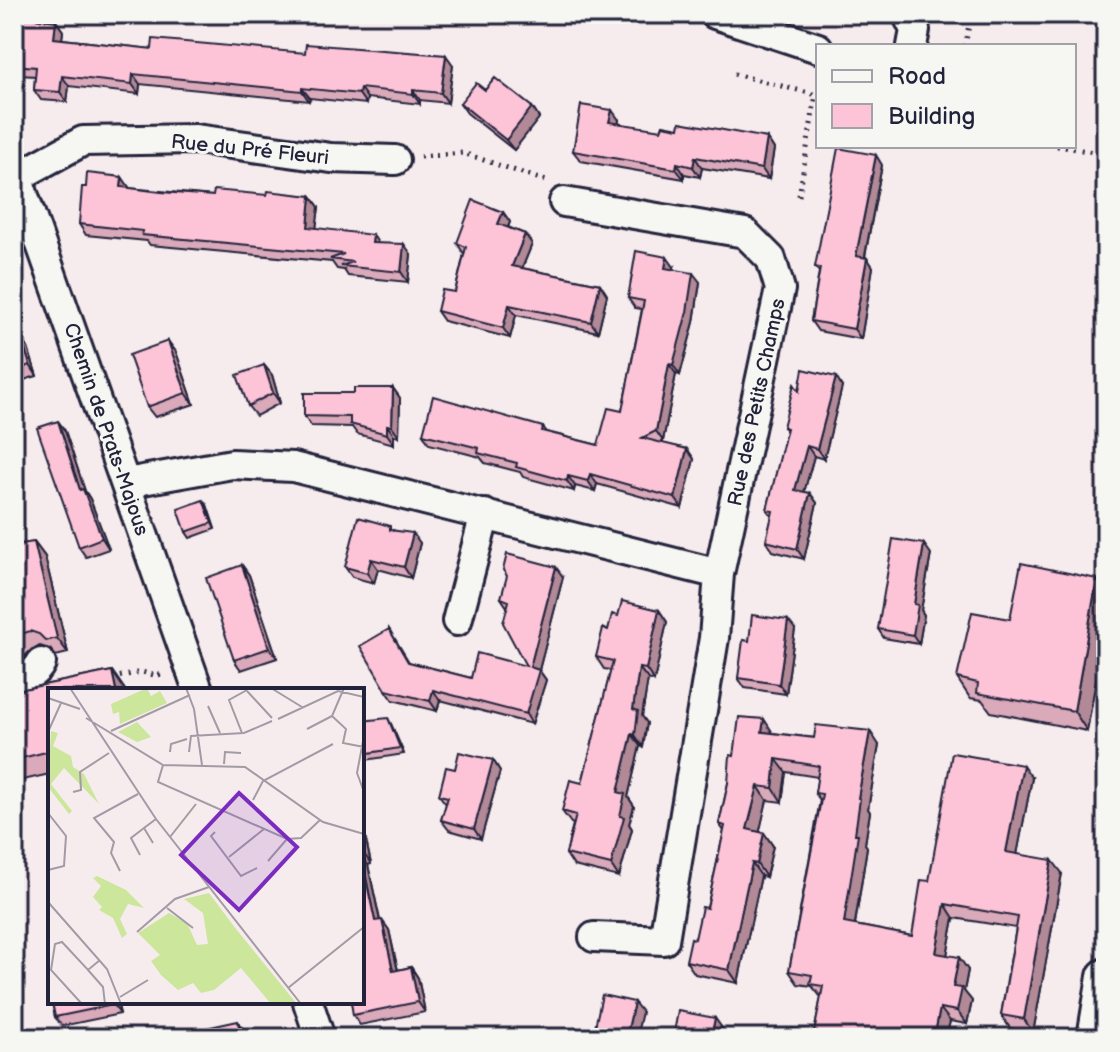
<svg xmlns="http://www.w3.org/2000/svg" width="1120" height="1052" font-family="'Balsamiq Sans',sans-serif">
	<rect width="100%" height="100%" fill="#f7eced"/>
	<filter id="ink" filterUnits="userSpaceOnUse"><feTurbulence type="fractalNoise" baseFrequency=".0125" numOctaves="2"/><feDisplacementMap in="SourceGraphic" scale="16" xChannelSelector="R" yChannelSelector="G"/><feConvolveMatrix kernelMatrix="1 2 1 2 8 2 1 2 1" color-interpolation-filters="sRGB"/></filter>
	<g filter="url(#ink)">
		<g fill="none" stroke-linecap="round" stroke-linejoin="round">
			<g stroke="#22223b" stroke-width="34">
				<path id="minor" d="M715,14l103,34
					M907,14l8,16 -3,16
					M14,168l184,522
					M19,176l64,-35 113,-2 135,19 64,2
					M564,202l181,31 26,26 9,30 -61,285 -5,64 -50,302 -70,-3
					M126,483l106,-19 61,3 426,107
					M457,621l28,-107
					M14,679c11,-2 22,-5 27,-16
					M308,1002l12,36"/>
			</g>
			<g stroke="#22223b" stroke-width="42">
				<path id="major" d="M1096,1038l10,-61"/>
			</g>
			<path stroke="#22223b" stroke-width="5" stroke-dasharray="2 6" stroke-linecap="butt" d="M965,46l6,-32
				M734,74l83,21
				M1057,146l49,8
				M420,157l43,-4 86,29
				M799,196l17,-102
				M112,678l30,-6 15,4 7,-3"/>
			<use href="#minor" stroke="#f6f6f2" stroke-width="28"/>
			<use href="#major" stroke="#f6f6f2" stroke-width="36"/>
		</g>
		<path fill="#daa9ba" stroke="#22223b" stroke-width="2" d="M56,21l7,10 -1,8 90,10 153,4 148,12 -5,38 -28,-3v4l-53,-6 -1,6 -56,-6 -1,3 -169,-17 -1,10 -70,-8 -2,16 -26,-2 -7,-10 1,-14 -15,-1 -6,-8v-16z
			M485,90l47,17 7,11 -25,32 -47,-37 -7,-10z
			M619,120l-1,4 43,6 18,-2 88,10 7,11 -5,30 -67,-11 -2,9 -16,-3v5l-103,-18 -8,-10z
			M882,165l-17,92 2,1 6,9 -12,72 -43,-8 -7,-10 8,-49 -4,-5z
			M122,177l7,11 84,8 54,-1 44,1 8,11 -3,21 63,16 32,10 -3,28 -60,-6 -4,-6 -7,-1 -5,-7 -182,-17 -3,-4 -61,-6 -7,-11 7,-37z
			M503,212l7,10 -2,5 17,7 7,10 -10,24 78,16 7,11 -9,37 -82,-17 -6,23 -66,-17 -7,-10 18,-19 9,-38 -7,-11z
			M674,267l-1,2 27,13 -6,40 -14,53 -4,-1 -13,67 -3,2 27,6 7,10 -12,49 -85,-24 -2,7 -20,-5 -1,5 -51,-14 -3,-5 -35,-9 -5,-6 -51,-13 -6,-10 120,-7 4,5 51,13 24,-34 20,-102 -7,-1 -7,-10z
			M14,325l4,14 3,-1 7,10 9,28 -23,7z
			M168,341l8,11 18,52 -39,13 -8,-10z
			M264,365l8,10 8,28 -24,13 -8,-10z
			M842,387l-18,72 -10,-3 -10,36 6,1 7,10 -13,56 -31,-8 -7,-10 6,-24 -5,-7 20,-79 -4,-4 16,-37z
			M393,388l7,10 -1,38 -5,-1v9l-37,-10 -5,-7 -41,-1 -7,-10z
			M58,421l7,10 20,60 5,8 19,50 -23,8 -7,-10z
			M207,505l8,24 -25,9 -4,-6z
			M393,530l27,13 -9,35 -33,-9 -4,14 -22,-6 -7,-10z
			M34,542l11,15 23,96 -12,3 -6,-7 -10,-3 -8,3 -11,11 -7,-11v-104z
			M931,554l-10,56 3,5 -5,29 -35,-6 -6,-9z
			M242,565l7,10 28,83 -36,12 -7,-10z
			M563,577l-24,93 7,10 -14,44 -92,-24 -3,11 -44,-11 -7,-10 3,-61 20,33 62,16 55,-12 -19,-59 -6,-9z
			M1097,579l9,13v31l-19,108 -96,-19 -9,-12 -12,-2 -13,-20 53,-59z
			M659,610l8,12 -13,59 -6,-2 -6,37 5,7 -4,24 -3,-1 -12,51 6,9 -5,18 3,5 -13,48 -45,-11 -8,-12 7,-30 -2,-1 -9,-12 20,-28 29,-113 -7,-1 -8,-12 12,-27 10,-14z
			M795,629l-9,65 -41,-6 -7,-10 11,-37z
			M112,671l13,19h-75v84l-36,8v-91z
			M391,724l13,30 -38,6 -4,-6z
			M773,733l106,12 -11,64 2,3 -5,32 2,3 -12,78 57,11 17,-55 103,-103 -15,76 45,19 -29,160 -23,-5 -9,-13 15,-87 -62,-10 -7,37 21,15 -4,21 8,10 -5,23 -17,-3 -4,17h-172l17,-5h23l7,-36 -9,-11 -14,-2 -9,-13 31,-171 -5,-7 3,-16 -32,-5 -4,30 -15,-2 -8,32 5,1 9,13 -7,31 -5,-1 -23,107 -43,-9 -9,-13 21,-53 17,-77 -5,-7 15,-68z
			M493,760l7,11 -19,68 -32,-9 -8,-10 5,-16 -7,-9 16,-26z
			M362,822l9,42 -3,1 12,55 9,10 9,40 13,-3 7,11 7,34 -65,13 -7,-10 9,-13z
			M52,1002h65l3,12 -58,12 -7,-9z"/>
		<path fill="#b18997" stroke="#22223b" stroke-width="2" d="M56,21l7,10 -2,17 -7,-10z
			M446,55l7,10 -5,38 -7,-10z
			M133,74l7,10 -1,10 -7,-10z
			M62,76l7,10 -2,16 -7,-10z
			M302,88l8,10 -1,3 -7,-10z
			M360,88l7,10 -1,6 -7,-10z
			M413,90l7,10v4l-7,-10z
			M532,107l7,11 -25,32 -8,-10z
			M612,110l7,10 -2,12 -8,-10z
			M767,138l7,11 -5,30 -7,-10z
			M876,155l6,10 -19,101 -7,-10z
			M695,157l7,11 -2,9 -7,-10z
			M677,163l7,11v5l-8,-10z
			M122,177l7,10 -1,10 -7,-10z
			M311,196l8,11 -4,30 -7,-10z
			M503,212l7,10 -5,12 -7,-10z
			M525,234l7,10 -13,32 -7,-10z
			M373,235l7,11 -8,-3z
			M404,244l7,10 -3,28 -7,-10z
			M667,257l7,10 -2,11 -7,-10z
			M867,258l6,9 -12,72 -7,-10z
			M693,273l7,9 -6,40 -14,53 -7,-10z
			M600,284l7,11 -9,37 -7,-10z
			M509,305l7,10 -6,23 -7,-10z
			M14,325l8,25 -8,-13z
			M21,338l7,10 9,28 -7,-11z
			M168,341l8,11 18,52 -8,-11z
			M669,364l7,10 -13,67 -7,-10z
			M264,365l8,10 8,28 -7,-10z
			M836,377l6,10 -18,72 -7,-10z
			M393,388l7,10 -1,38 -7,-10z
			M58,421l7,10 20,60 5,8 19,50 -7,-11 -22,-48z
			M387,425l7,10v9l-7,-10z
			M807,446l7,10 -12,44 -7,-10z
			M687,449l7,10 -12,49 -7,-10z
			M590,474l7,10 -2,7 -7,-10z
			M568,476l7,10 -1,5 -7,-10z
			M810,493l7,10 -13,56 -7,-10z
			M203,500l4,5 8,24 -3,-6z
			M413,533l7,10 -9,35 -7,-11z
			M34,542l11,15 23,96 -11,-15z
			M924,544l7,10 -10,56 3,5 -5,29 -6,-9 1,-31z
			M371,559l7,10 -4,14 -7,-10z
			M242,565l7,10 28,83 -8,-10z
			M556,567l7,10 -24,93 7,10 -14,44 -6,-10 4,-47z
			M1097,579l9,13v31l-19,108 -13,-20z
			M659,610l8,12 -13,59 -8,-12z
			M788,620l7,9 -9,65 -7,-10z
			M639,668l9,11 -6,37 5,7 -4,24 -8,-12 -2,-26z
			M112,671l13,19h-9z
			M433,690l7,10 -3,11 -7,-10z
			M388,718l3,6 13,30 -4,-6z
			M764,719l9,14 -11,-1z
			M870,731l9,14 -11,64 2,3 -5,32 2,3 -14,89 -9,-13 14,-125z
			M632,734l8,12 -12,51 6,9 -5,18 3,5 -13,48 -8,-12 9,-49 -2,-24z
			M776,759l10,13 -4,30 -9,-14z
			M493,760l7,11 -19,68 -7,-10z
			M1023,765l9,13 -17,87 -9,-13z
			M758,786l9,14 -10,43 -10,-14z
			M362,822l9,42 -7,-10 -2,-10z
			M764,833l9,13 -7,31 -9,-13z
			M362,857l6,8 14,66 -7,-10z
			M1052,860l10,13 -29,160 -9,-14z
			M752,863l9,13 -23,107 -9,-13z
			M945,904l9,14 -9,48 -9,-13z
			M382,920l7,10 11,51 -7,-10z
			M959,957l9,13 -4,21 8,10 -5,23 -10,-13 -4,-24z
			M411,967l7,11 7,34 -7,-10z
			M113,1002h4l3,12 -7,-9z
			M634,1002l8,10 -6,26h-10z
			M940,1008l10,13 -4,17h-12z
			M715,1018l7,10 -2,10h-9z
			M238,1021l7,11 1,6h-5z"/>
		<path fill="#fdc4d8" stroke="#22223b" stroke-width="2" d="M18,16l38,5 -2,17 98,11 1,-10 152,14 1,-9 140,11 -5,38 -28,-3v4l-53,-6 -1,6 -57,-6v3l-169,-17 -1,10 -70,-8 -2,16 -26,-2 2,-23 -22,-2v-14z
			M495,78l37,29 -26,33 -46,-37 16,-20 9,7z
			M581,105l31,5 -3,12 52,8 2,-5 16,3 1,-6 87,16 -5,31 -67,-12 -2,10 -16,-4 -1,6 -103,-18z
			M838,148l38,7 -20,101 11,2 -13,71 -43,-8 9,-53 -5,-1z
			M87,173l35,4 -1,10 40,5 52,4 1,-6 53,5 1,-4 43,5 -3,31 65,8 -1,8 32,1 -3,28 -60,-6 12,-4 -23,-3 14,-5 -202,-19 1,-4 -64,-7 3,-37h4z
			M473,200l30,12 -5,12 27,10 -13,32 88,18 -9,38 -82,-17 -6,23 -66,-17 5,-21 13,2 11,-45 -9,-4z
			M636,251l31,6 -2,11 28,5 -6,39 -14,53 -4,-1 -13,67 -14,7 45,11 -12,49 -85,-24 -2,7 -20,-5 -1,5 -51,-14 1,-4 -39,-10 1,-5 -56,-14 10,-38 110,31 -1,4 56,14 10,-37 14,3 22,-110 -16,-3z
			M14,337l1,3 6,-2 9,27 -16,6z
			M168,341l18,52 -39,14 -18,-52z
			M264,365l9,28 -25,13 -11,-31z
			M803,369l33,8 -19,72 -10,-3 -12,44 15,3 -13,56 -31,-8 7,-30 -6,-1 20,-82 -4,-1 11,-43 5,7z
			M354,388h39l-1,38 -5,-1v9l-37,-10v-7l-46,-1v-23h50z
			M58,421l22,69 3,-1 19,49 -23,9 -42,-119z
			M203,500l9,23 -26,9 -8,-23z
			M358,517l32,9v4l23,3 -9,34 -33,-8 -4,14 -22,-6z
			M893,539l31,5 -10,60 4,1 -5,30 -35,-6z
			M34,542l23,96 -11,3 -7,-7 -9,-3 -9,3 -7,7v-96z
			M507,554l49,13 -26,100 9,3 -13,44 -93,-24 -3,11 -44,-11 -26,-44 29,-17 19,33 63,16 6,-25 49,13 -23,-43 6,-22 -8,-3 6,-22 -4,-6z
			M1021,563l76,16 -23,132 -97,-18 1,-10 -21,-5 15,-66 38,7z
			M242,565l27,83 -35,12 -28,-82z
			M622,601l37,9 -13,59 -7,-1 -6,41 5,2 -3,24 -3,-1 -14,58 7,2 -5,22 4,1 -13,48 -45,-11 10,-39 -14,-4 8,-31 12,3 31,-122 -17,-4 7,-29 5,2 4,-16 6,2z
			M752,615l36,5 -9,64 -41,-6 5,-38 6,1z
			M112,671l4,19h-66v61l-36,9v-69z
			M739,717l25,2 -2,13 52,6 2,-13 54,6 -12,67 2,1 -5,35h3l-14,89 68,13 9,-56 8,1 23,-128 71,12 -17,87 46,8 -28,159 -23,-4 17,-98 -73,-13 -9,49 23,4 -6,30 9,1 -5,23 -17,-3 -6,30h-160l2,-7 15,2 1,-4 22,4 9,-47 -13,-2 2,-9 -23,-4 33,-177 -7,-1 4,-27 -43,-7 -3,29 -15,-2 -11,43 17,4 -7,31 -5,-1 -23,107 -43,-9 5,-23 4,1 7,-32 5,1 18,-82 -6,-2 9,-41 2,-28 4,1z
			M388,718l12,30 -38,6v-33z
			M459,752l34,8 -19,69 -33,-9 7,-23 -9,-2 7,-28 9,2z
			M362,861l13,60 7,-1 11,51 18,-4 7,35 -65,13 -2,-13h11z
			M602,995l32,7 -8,36h-55l1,-6 21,4z
			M52,1002h61v3l-58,12z
			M678,1011l37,7 -4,20h-38z
			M238,1021l3,17h-47l-2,-7z"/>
	</g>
	<g text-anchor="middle" stroke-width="6" stroke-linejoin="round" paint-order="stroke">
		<g font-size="20" fill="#22223b" stroke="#f6f6f2">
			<text transform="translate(250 149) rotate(6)" y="7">Rue du Pré Fleuri</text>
			<text transform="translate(756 402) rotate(-78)" y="7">Rue des Petits Champs</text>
			<text transform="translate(107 429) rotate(71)" y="7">Chemin de Prats-Majous</text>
		</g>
	</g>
	<g transform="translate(48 688)">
		<rect width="316" height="316" fill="#f7eced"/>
		<path d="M99,0l4,8 9,-5 7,12 -47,21 -1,-12 -6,2 -2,-10zM89,34l14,15 -14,5 -19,-10zM3,43l7,2 -5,13 18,10 2,11 11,7 15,30 -35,-36 -13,16 21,27 -3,3 -21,-27zM49,188l29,14 18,18 -16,-4 -8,15 7,15 -5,4 -9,-20 -14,-8 3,-3 -9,-10 8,-11 -8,-8zM161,205l27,36 61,75h-26l-30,-36 -27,22 -13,3 -8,-10 -15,7 -17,-15 -10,-14 9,-6 -22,-22 31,-20 18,10 10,22 11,-1 -5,-31 -19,-14z" fill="#cce69c"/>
		<path fill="none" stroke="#a29ba6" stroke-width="2" d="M22,0l86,131 145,185M138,0l8,21 8,56M223,0l31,19M296,0l-12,28 14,13 -3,14 21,4M199,3l25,27M0,10l32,11M160,18l12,27M38,30l77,47 82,2 78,55 41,12M230,31l60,-28 26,6M259,41l25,-13M63,43l79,-36M0,44l13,-29M194,45l-13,-33 18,-10M316,48l-7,37 7,19M122,64l1,-8 16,-5M141,64l2,-16 53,-3 28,-12M176,76l1,-12 16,1M115,77l-5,17 129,57 14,-1 19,-18M25,104l8,-2 -1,-18 29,-19M205,112l10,-19 70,-37M0,125l18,23 -2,30 -16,4M167,144l-4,4 30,40 16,-8M122,149l26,-33M105,155l-9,-15 12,-9M92,167l-9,-17 13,-10M181,169l35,-28M220,173l19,-22M72,183l-9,-18 3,-11 -20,-24 44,-24M0,214l59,67 14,35M119,220l26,20M89,244l38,-33 34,-12M40,282l15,17 2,17M240,300l76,-61M72,309l28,-17M34,316l-31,-34 4,-26 7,-2 26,28 12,-10"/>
		<path fill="#7b2cbf" fill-opacity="0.15" stroke="#7b2cbf" stroke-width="4" d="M191,105l58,54 -58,63 -58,-55z"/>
		<rect width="316" height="316" fill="none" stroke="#22223b" stroke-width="4"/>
	</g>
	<rect width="1120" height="1052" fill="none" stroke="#f6f6f2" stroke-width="48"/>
	<rect x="24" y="24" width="1072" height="1004" fill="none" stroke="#22223b" stroke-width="3" filter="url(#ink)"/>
	<rect x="816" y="44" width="260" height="104" fill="#f6f6f2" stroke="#a1a1a9" stroke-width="2"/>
	<rect x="832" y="70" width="40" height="12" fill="#f6f6f2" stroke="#a1a1a9" stroke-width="2"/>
	<text x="888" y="84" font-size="24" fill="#22223b">Road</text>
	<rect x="832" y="104" width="40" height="24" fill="#fdc4d8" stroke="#a1a1a9" stroke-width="2"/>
	<text x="888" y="124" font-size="24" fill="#22223b">Building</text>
</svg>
